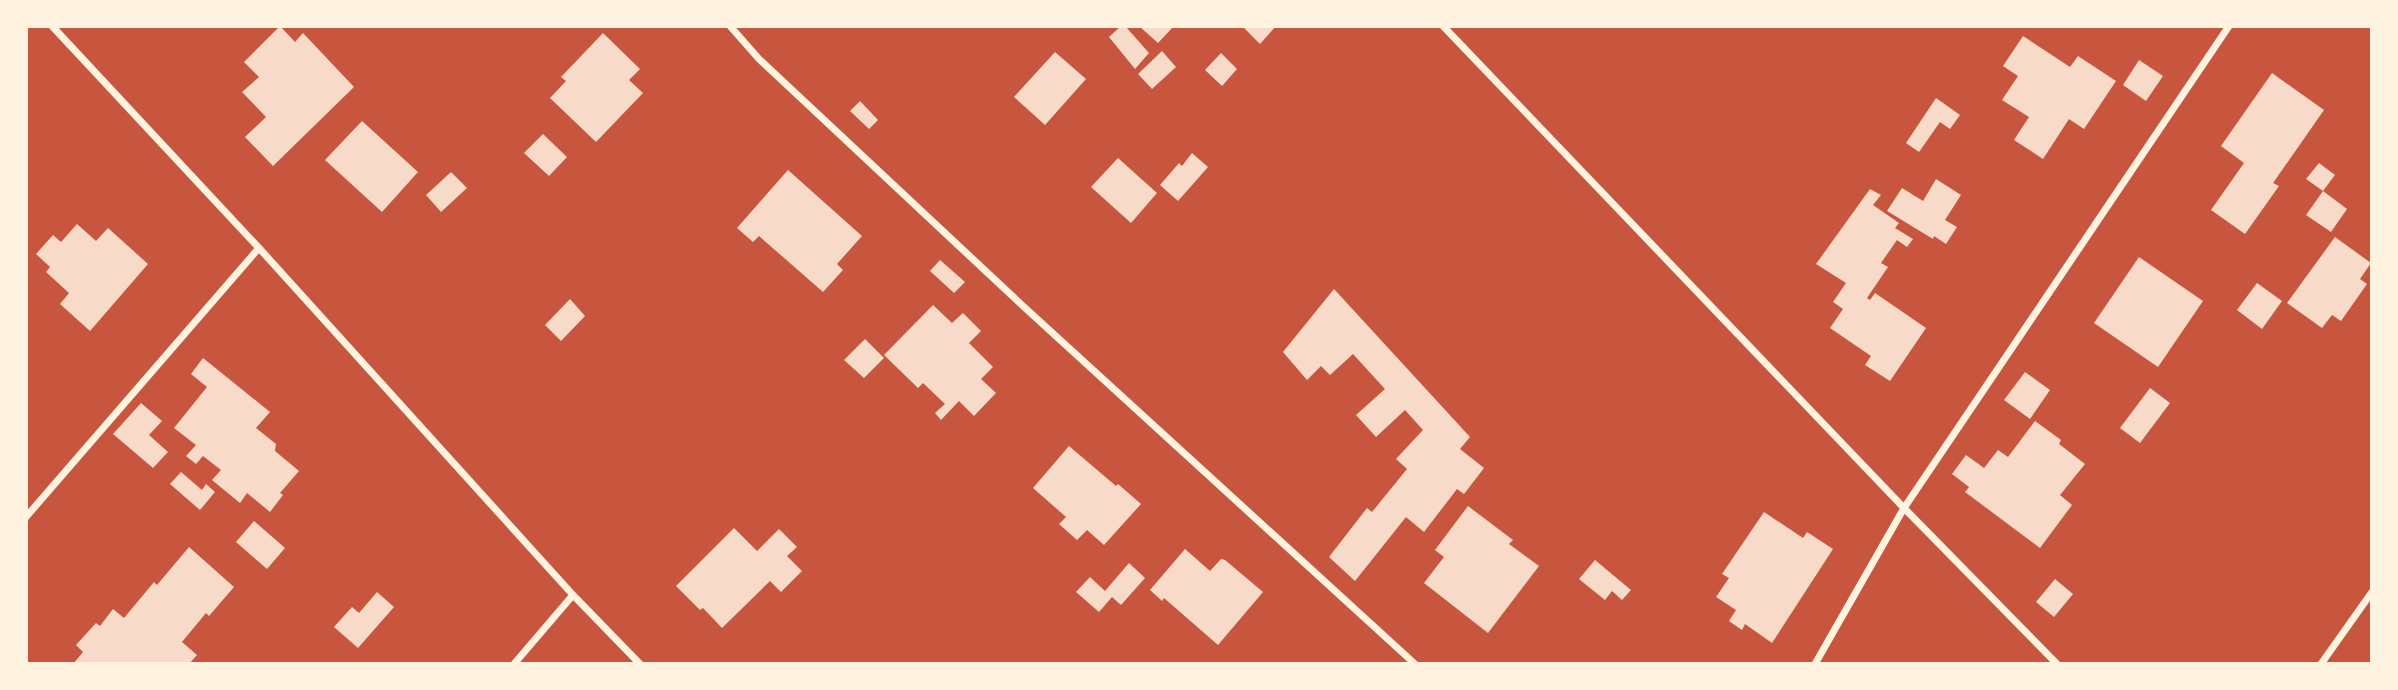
<svg xmlns="http://www.w3.org/2000/svg" width="2398" height="690" font-family="Lato,sans-serif">
	<rect width="100%" height="100%" fill="#c8553d"/>
	<path fill="#f7dbc8" d="M280,26l15,16 8,-9 51,54 -81,79 -28,-29 21,-20 -24,-25 17,-15 -15,-15z
		M1121,26l5,1 23,26 -14,16 -26,-32z
		M1139,26h35l-16,17z
		M1242,26h34l-16,18z
		M603,33l37,36 -11,11 14,13 -47,49 -46,-44 16,-17 -5,-4z
		M2023,36l47,31 8,-11 38,25 -32,48 -15,-10 -26,40 -29,-19 15,-23 -27,-17 16,-24 -15,-10z
		M1162,51l14,16 -24,22 -14,-15z
		M1055,52l31,27 -41,46 -31,-28z
		M1221,53l16,16 -15,17 -17,-16z
		M2139,60l24,16 -17,25 -23,-16z
		M2272,73l52,37 -51,73 6,3 -34,48 -34,-24 33,-47 -23,-17z
		M1936,98l24,17 -10,14 -10,-7 -21,30 -13,-9z
		M860,101l18,19 -9,9 -19,-18z
		M362,121l56,51 -36,40 -57,-52z
		M543,134l24,23 -18,19 -25,-23z
		M1192,153l16,14 -30,34 -18,-16 19,-22 3,3z
		M1118,158l39,35 -26,30 -40,-36z
		M2319,163l16,12 -12,16 -17,-12z
		M788,170l74,66 -25,28 6,6 -20,22 -64,-56 -6,6 -16,-14z
		M451,172l16,16 -26,24 -15,-17z
		M1936,179l25,16 -16,25 12,7 -11,17 -12,-8 -1,3 -46,-28 15,-23 21,13z
		M1870,189l11,6 -8,10 26,18 -4,5 18,11 -6,8 -10,-7 -16,23 7,4 -21,31 3,2 5,-7 51,35 -36,53 -25,-16 6,-9 -41,-28 13,-19 -10,-7 13,-19 -30,-19z
		M2323,191l24,18 -16,23 -25,-17z
		M77,224l19,17 12,-13 40,36 -58,67 -30,-27 9,-11 -23,-21 4,-5 -14,-13 17,-19 8,7z
		M2335,237l36,26 -11,16 7,5 -26,37 -9,-6 -10,13 -35,-25z
		M2139,257l64,44 -45,66 -64,-44z
		M940,260l25,22 -11,11 -24,-22z
		M2257,283l25,18 -20,28 -25,-19z
		M1334,289l136,148 -10,12 24,19 -20,26 -7,-5 -33,43 -18,-15 -51,64 -26,-24 38,-49 5,4 35,-43 -11,-10 27,-29 -18,-20 -29,27 -20,-22 29,-26 -32,-35 -23,21 -9,-9 -14,14 -24,-28z
		M570,299l15,17 -24,25 -16,-16z
		M933,305l19,18 11,-10 18,18 -12,12 24,24 -12,12 15,14 -22,23 -15,-15 -18,19 -6,-7 10,-9 -22,-21 -5,5 -34,-33z
		M865,339l19,19 -20,20 -20,-18z
		M203,358l67,54 -14,16 20,16 -1,7 24,20 -19,22 3,2 -13,17 -23,-19 -7,10 -28,-23 9,-10 -18,-14 -7,8 -10,-8 10,-11 -22,-17 33,-41 -16,-13z
		M2025,372l25,18 -20,29 -26,-19z
		M2150,388l20,15 -30,40 -20,-15z
		M141,403l21,18 -13,14 19,17 -15,16 -40,-34z
		M2035,421l26,19 -2,4 26,20 -25,31 12,10 -32,43 -75,-56 4,-5 -17,-13 14,-19 18,13 14,-18 10,7z
		M1069,446l47,40 2,-2 23,20 -37,41 -17,-15 -10,10 -18,-16 7,-7 -33,-29z
		M181,472l21,18 4,-6 9,8 -15,18 -30,-26z
		M1468,506l45,34 -4,4 30,22 -51,67 -64,-50 20,-26 -9,-7z
		M1764,512l39,26 4,-6 26,17 -61,94 -27,-19 -3,6 -13,-9 7,-11 -20,-13 13,-19 -7,-4z
		M254,521l31,27 -18,21 -31,-27z
		M734,528l23,23 22,-22 18,18 -10,9 15,15 -21,21 -11,-11 -48,47 -19,-20 -3,2 -24,-24z
		M189,547l45,40 -25,29 -3,-3 -24,29 15,13 -8,9h-116l10,-12 -7,-7 20,-22 4,3 13,-17 11,9 30,-36 3,3z
		M1185,549l25,22 11,-12 4,1 38,32 -45,53 -54,-47 -2,3 -12,-11z
		M1595,560l36,30 -9,10 -10,-9 -7,9 -26,-21z
		M1129,563l16,15 -24,27 -9,-8 -13,15 -23,-20 14,-15 15,14z
		M2055,579l18,15 -19,23 -18,-15z
		M377,592l17,15 -36,41 -24,-21 18,-20 7,6z"/>
	<g fill="none" stroke-linecap="round" stroke-linejoin="round">
		<path stroke="#fff3e0" stroke-width="7" d="M52,26l207,222 314,347 67,69
			M730,26l29,33 264,247 392,358
			M1443,26l461,482 153,156
			M26,517l233,-269
			M514,664l59,-69
			M1815,664l89,-156 325,-482
			M2321,664l51,-72"/>
	</g>
	<rect width="2398" height="690" fill="none" stroke="#fff3e0" stroke-width="56"/>
</svg>
